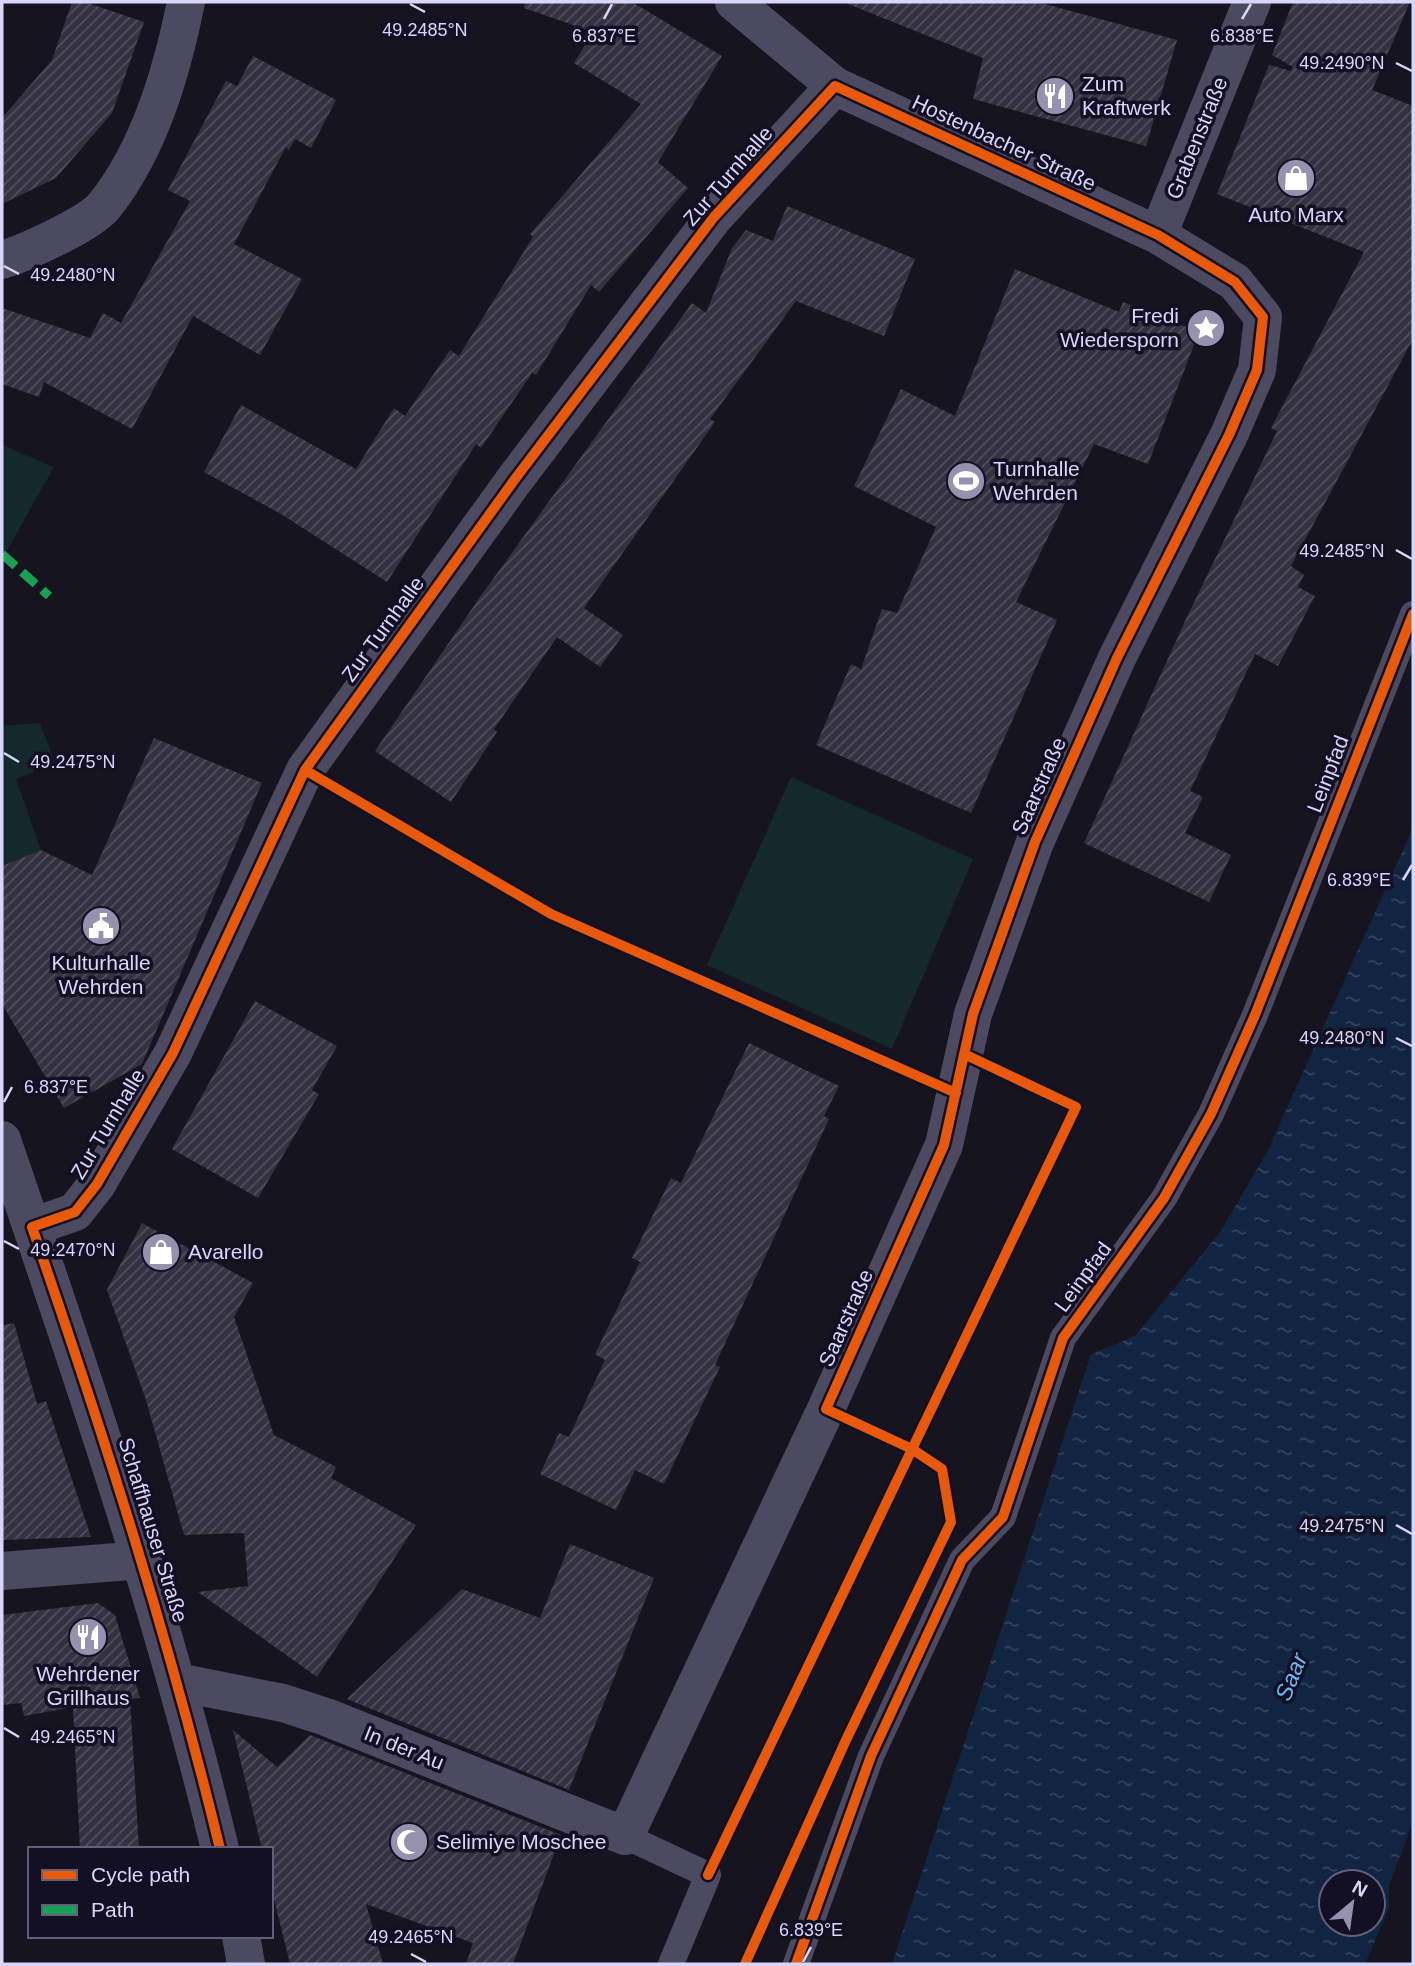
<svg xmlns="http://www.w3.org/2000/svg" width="1415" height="1966" font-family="Helvetica,sans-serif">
	<defs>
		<pattern id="water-ripples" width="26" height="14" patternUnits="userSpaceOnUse" patternTransform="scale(1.75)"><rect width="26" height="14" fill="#112543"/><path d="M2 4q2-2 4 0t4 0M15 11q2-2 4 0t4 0" fill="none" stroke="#33445f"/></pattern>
		<pattern id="building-hatch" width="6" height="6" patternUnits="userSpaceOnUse" patternTransform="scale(1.75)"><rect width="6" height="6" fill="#343241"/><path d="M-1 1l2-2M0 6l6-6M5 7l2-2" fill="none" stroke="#514f5d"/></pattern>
	</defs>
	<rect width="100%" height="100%" fill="#16141f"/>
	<path fill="#142a2a" d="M2,445l52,22 -52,92z
		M2,722l2,4 36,-3 15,40 -39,16 25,71 -39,16z
		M791,777l182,82 -81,190 -185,-84z"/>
	<path fill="url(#water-ripples)" fill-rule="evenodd" d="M1413,828v994l-24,63v23l-24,56h-473l199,-610 44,-18 86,-105 47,-81zM1331,1882h42v42h-42z"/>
	<path fill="url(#building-hatch)" d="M72,2h13l59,20 -32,91 -56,65 -54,26v-86l50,-58z
		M525,2h107l90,54 -64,106 30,26 -89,104 -8,-7 -55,90 -4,-2 -51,75 -5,-4 -89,138 -106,-68 -77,-42 37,-67 115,64 38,-61 11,8 45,-66 9,6 74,-119 -3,-3 111,-130 -67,-41 19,-31 -69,-24z
		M848,2h190l139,38 -31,106 -173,-47 10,-41 -135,-54z
		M1293,2h117l-38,88 41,16v233l-122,227 13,9 -6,12 17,9 -37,70 -23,-12 -65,137 13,6 -18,36 46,22 -22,47 -125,-59 102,-224 91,-188 -6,-3 93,-176 -147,-58 52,-129 22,6 2,-4 -21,-12z
		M253,56l83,44 -25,48 -16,-9 -6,11 -3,-3 -52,97 68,35 -42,76 -67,-39 -61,113 -88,-47 -5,15 -37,-13v-76l88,30 13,-25 18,10 69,-122 -22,-11 58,-109 11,5z
		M787,206l128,53 -31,77 -88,-35 -86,118 5,3 -131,186 39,27 -23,32 -43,-30 -63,92 3,3 -46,70 -76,-51 105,-154 212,-294 14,10 26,-65 14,-18 27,11z
		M1015,269l104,43 4,-10 76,30 -51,132 -54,-20 -78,158 41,18 -86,193 -155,-68 35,-81 10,5 21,-60 15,4 39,-86 -82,-41 47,-97 54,27z
		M154,738l108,45 -120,281 -78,44 -62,-104v-138l39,-16 51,25z
		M255,1001l82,45 -25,44 7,4 -61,104 -86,-49z
		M749,1043l90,43 -15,30 5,3 -114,246 5,2 -56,117 -29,-14 -19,40 -76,-36 19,-41 10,4 36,-77 -10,-6 45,-92 -8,-4 39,-80 10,5z
		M142,1223l111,60 -19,34 40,118 62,32 -5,11 85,47 -99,152 -119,-85 50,-6 -4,-53 -60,2 -38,-135 -39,-110z
		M14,1323l23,81 9,-3 45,136 -89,3v-215z
		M570,1544l84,34 -85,212 -222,-91 115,-110 78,29z
		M98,1603l17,12 25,83 -10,1 9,150h-59l-7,-142 -49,9 -3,-13 -19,2v-90z
		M233,1730l44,37 33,-32 251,100 -48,129h-47l7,-21 -107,-39 17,60h-93l-19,-77v-38h-9z"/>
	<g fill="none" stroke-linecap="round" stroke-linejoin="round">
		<path stroke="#4b4a60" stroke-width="26" d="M625,1836l83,39 -37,89
			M796,1964l75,-208 91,-196 41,-43 60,-179 101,-140 47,-84 44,-99 158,-401"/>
		<path stroke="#4b4a60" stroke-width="38" d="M1158,235l94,-233
			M2,260c25,-8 88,-36 103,-55 45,-57 67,-134 81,-203
			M32,1227l43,-15 22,-28 76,-131 132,-283 210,-291 199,-262 121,-131
			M2,1571l141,-11
			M177,1682l106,21 43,14 299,119 201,-427 118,-264 29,-131 62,-172 82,-184 112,-223 28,-65 6,-53 -28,-35 -77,-47 -323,-149 -101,-84"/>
		<path stroke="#4b4a60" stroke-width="38" d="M2,1140c80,235 160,468 218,709
			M241,1936l5,28"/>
		<path stroke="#1a9f57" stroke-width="9" stroke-dasharray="18 9" stroke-linecap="butt" d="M2,554l47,42"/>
		<g stroke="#131024" stroke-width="15">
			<path id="cycleway" d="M305,770l246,144 405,179
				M220,1849c-51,-211 -117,-417 -188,-622l43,-15 22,-28 76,-131 132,-283 210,-291 199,-262 121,-131 323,149 77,47 28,35 -6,53 -28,65 -112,223 -82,184 -62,172 -29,131 -118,264 86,40 30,20 9,53 -105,218 -101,224
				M708,1875l368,-768 -112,-53
				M796,1964l75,-208 91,-196 41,-43 60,-179 101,-140 47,-84 44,-99 158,-401"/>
		</g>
		<use href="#cycleway" stroke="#e8590c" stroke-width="10"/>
	</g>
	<path fill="none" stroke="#d9d6fc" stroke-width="2.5" d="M410,4l15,8M604,19l8,-15M1242,19l9,-15M1396,63l16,8M4,266l15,8M1396,550l16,9M4,753l15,9M1403,880l9,-15M1396,1038l16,8M4,1102l8,-15M4,1241l15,8M1396,1525l16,9M4,1728l15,9M411,1954l15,8M803,1962l8,-15"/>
	<defs>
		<g id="restaurant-disc" transform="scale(2.0125)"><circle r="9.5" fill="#9592af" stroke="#131024"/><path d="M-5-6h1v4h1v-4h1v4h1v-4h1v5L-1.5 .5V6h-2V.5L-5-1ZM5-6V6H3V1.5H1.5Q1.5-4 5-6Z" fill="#fff"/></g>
		<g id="shop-disc" transform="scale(2.0125)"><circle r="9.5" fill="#9592af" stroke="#131024"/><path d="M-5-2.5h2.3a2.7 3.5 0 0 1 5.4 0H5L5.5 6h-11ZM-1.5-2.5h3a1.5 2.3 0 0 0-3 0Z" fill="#fff"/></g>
		<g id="sight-disc" transform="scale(2.0125)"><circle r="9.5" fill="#9592af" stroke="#131024"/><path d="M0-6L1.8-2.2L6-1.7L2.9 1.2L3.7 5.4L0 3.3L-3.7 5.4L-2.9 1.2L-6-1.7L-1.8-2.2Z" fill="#fff"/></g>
		<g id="stadium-disc" transform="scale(2.0125)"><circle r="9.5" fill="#9592af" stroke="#131024"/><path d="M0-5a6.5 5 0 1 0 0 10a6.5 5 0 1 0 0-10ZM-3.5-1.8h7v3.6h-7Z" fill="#fff"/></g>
		<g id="civic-disc" transform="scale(2.0125)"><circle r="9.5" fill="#9592af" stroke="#131024"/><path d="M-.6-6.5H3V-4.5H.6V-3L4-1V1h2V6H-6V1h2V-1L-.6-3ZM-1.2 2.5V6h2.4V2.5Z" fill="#fff"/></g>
		<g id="mosque-disc" transform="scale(2.0125)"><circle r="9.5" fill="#9592af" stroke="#131024"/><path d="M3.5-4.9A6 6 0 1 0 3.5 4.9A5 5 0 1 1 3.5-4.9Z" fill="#fff"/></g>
	</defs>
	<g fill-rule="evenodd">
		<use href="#restaurant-disc" x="1055" y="96"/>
		<use href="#shop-disc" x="1296" y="178"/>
		<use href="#sight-disc" x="1206" y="328"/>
		<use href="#stadium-disc" x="966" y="481"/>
		<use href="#civic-disc" x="101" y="926"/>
		<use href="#shop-disc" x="161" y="1252"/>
		<use href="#restaurant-disc" x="88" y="1637"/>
		<use href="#mosque-disc" x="409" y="1842"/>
	</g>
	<g text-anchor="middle" stroke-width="7" stroke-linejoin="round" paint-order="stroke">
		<g font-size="21" fill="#d9d6fc" stroke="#131024" text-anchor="start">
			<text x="1082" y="91">Zum<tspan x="1082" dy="24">Kraftwerk</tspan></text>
			<text x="1296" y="222" text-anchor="middle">Auto Marx</text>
			<text x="1179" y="323" text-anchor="end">Fredi<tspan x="1179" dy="24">Wiedersporn</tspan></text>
			<text x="993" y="476">Turnhalle<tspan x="993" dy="24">Wehrden</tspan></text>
			<text x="101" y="970" text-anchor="middle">Kulturhalle<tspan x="101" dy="24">Wehrden</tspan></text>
			<text x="188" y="1259">Avarello</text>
			<text x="88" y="1681" text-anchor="middle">Wehrdener<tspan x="88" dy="24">Grillhaus</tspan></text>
			<text x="436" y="1849">Selimiye Moschee</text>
		</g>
		<g font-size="21" fill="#d9d6fc" stroke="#131024">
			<text transform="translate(1197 138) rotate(-68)" y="7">Grabenstraße</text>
			<text transform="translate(1004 143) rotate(25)" y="7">Hostenbacher Straße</text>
			<text transform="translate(728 176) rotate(-49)" y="7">Zur Turnhalle</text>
			<text transform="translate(383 629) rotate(-54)" y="7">Zur Turnhalle</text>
			<text transform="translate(1328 774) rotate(-69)" y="7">Leinpfad</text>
			<text transform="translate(1039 786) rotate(-66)" y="7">Saarstraße</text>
			<text transform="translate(108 1124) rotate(-59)" y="7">Zur Turnhalle</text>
			<text transform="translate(1083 1277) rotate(-54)" y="7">Leinpfad</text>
			<text transform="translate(846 1318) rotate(-66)" y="7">Saarstraße</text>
			<text transform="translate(153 1530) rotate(73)" y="7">Schaffhauser Straße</text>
			<text transform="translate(404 1748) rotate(22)" y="7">In der Au</text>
		</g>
		<g font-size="23" font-style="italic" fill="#6ab8f6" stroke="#131024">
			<text transform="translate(1291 1677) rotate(-68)" y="8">Saar</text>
		</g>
	</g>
	<g font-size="18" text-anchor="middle" fill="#d9d6fc" stroke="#131024" stroke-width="7" stroke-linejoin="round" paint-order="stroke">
		<text x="425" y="36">49.2485°N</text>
		<text x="604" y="42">6.837°E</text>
		<text x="1242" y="42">6.838°E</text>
		<text x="1342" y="69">49.2490°N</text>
		<text x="73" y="281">49.2480°N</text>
		<text x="1342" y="557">49.2485°N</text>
		<text x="73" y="768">49.2475°N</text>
		<text x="1359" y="886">6.839°E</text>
		<text x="1342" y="1044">49.2480°N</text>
		<text x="56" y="1093">6.837°E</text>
		<text x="73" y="1256">49.2470°N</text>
		<text x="1342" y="1532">49.2475°N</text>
		<text x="73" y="1743">49.2465°N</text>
		<text x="811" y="1936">6.839°E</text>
		<text x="411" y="1943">49.2465°N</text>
	</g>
	<rect width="1415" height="1966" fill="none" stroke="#d9d6fc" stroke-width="7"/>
	<rect x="28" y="1847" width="245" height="91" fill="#131024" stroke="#625f7a" stroke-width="2"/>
	<rect x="42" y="1870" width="35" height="10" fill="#e8590c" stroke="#625f7a" stroke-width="2"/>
	<text x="91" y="1882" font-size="21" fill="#d9d6fc">Cycle path</text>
	<rect x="42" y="1905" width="35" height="10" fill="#1a9f57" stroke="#625f7a" stroke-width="2"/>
	<text x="91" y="1917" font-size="21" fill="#d9d6fc">Path</text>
	<g transform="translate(1352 1903) rotate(29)"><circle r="33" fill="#131024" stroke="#625f7a" stroke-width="2"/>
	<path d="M0-5L12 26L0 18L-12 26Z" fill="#9592af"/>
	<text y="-10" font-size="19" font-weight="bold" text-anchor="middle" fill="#d9d6fc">N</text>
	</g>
</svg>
